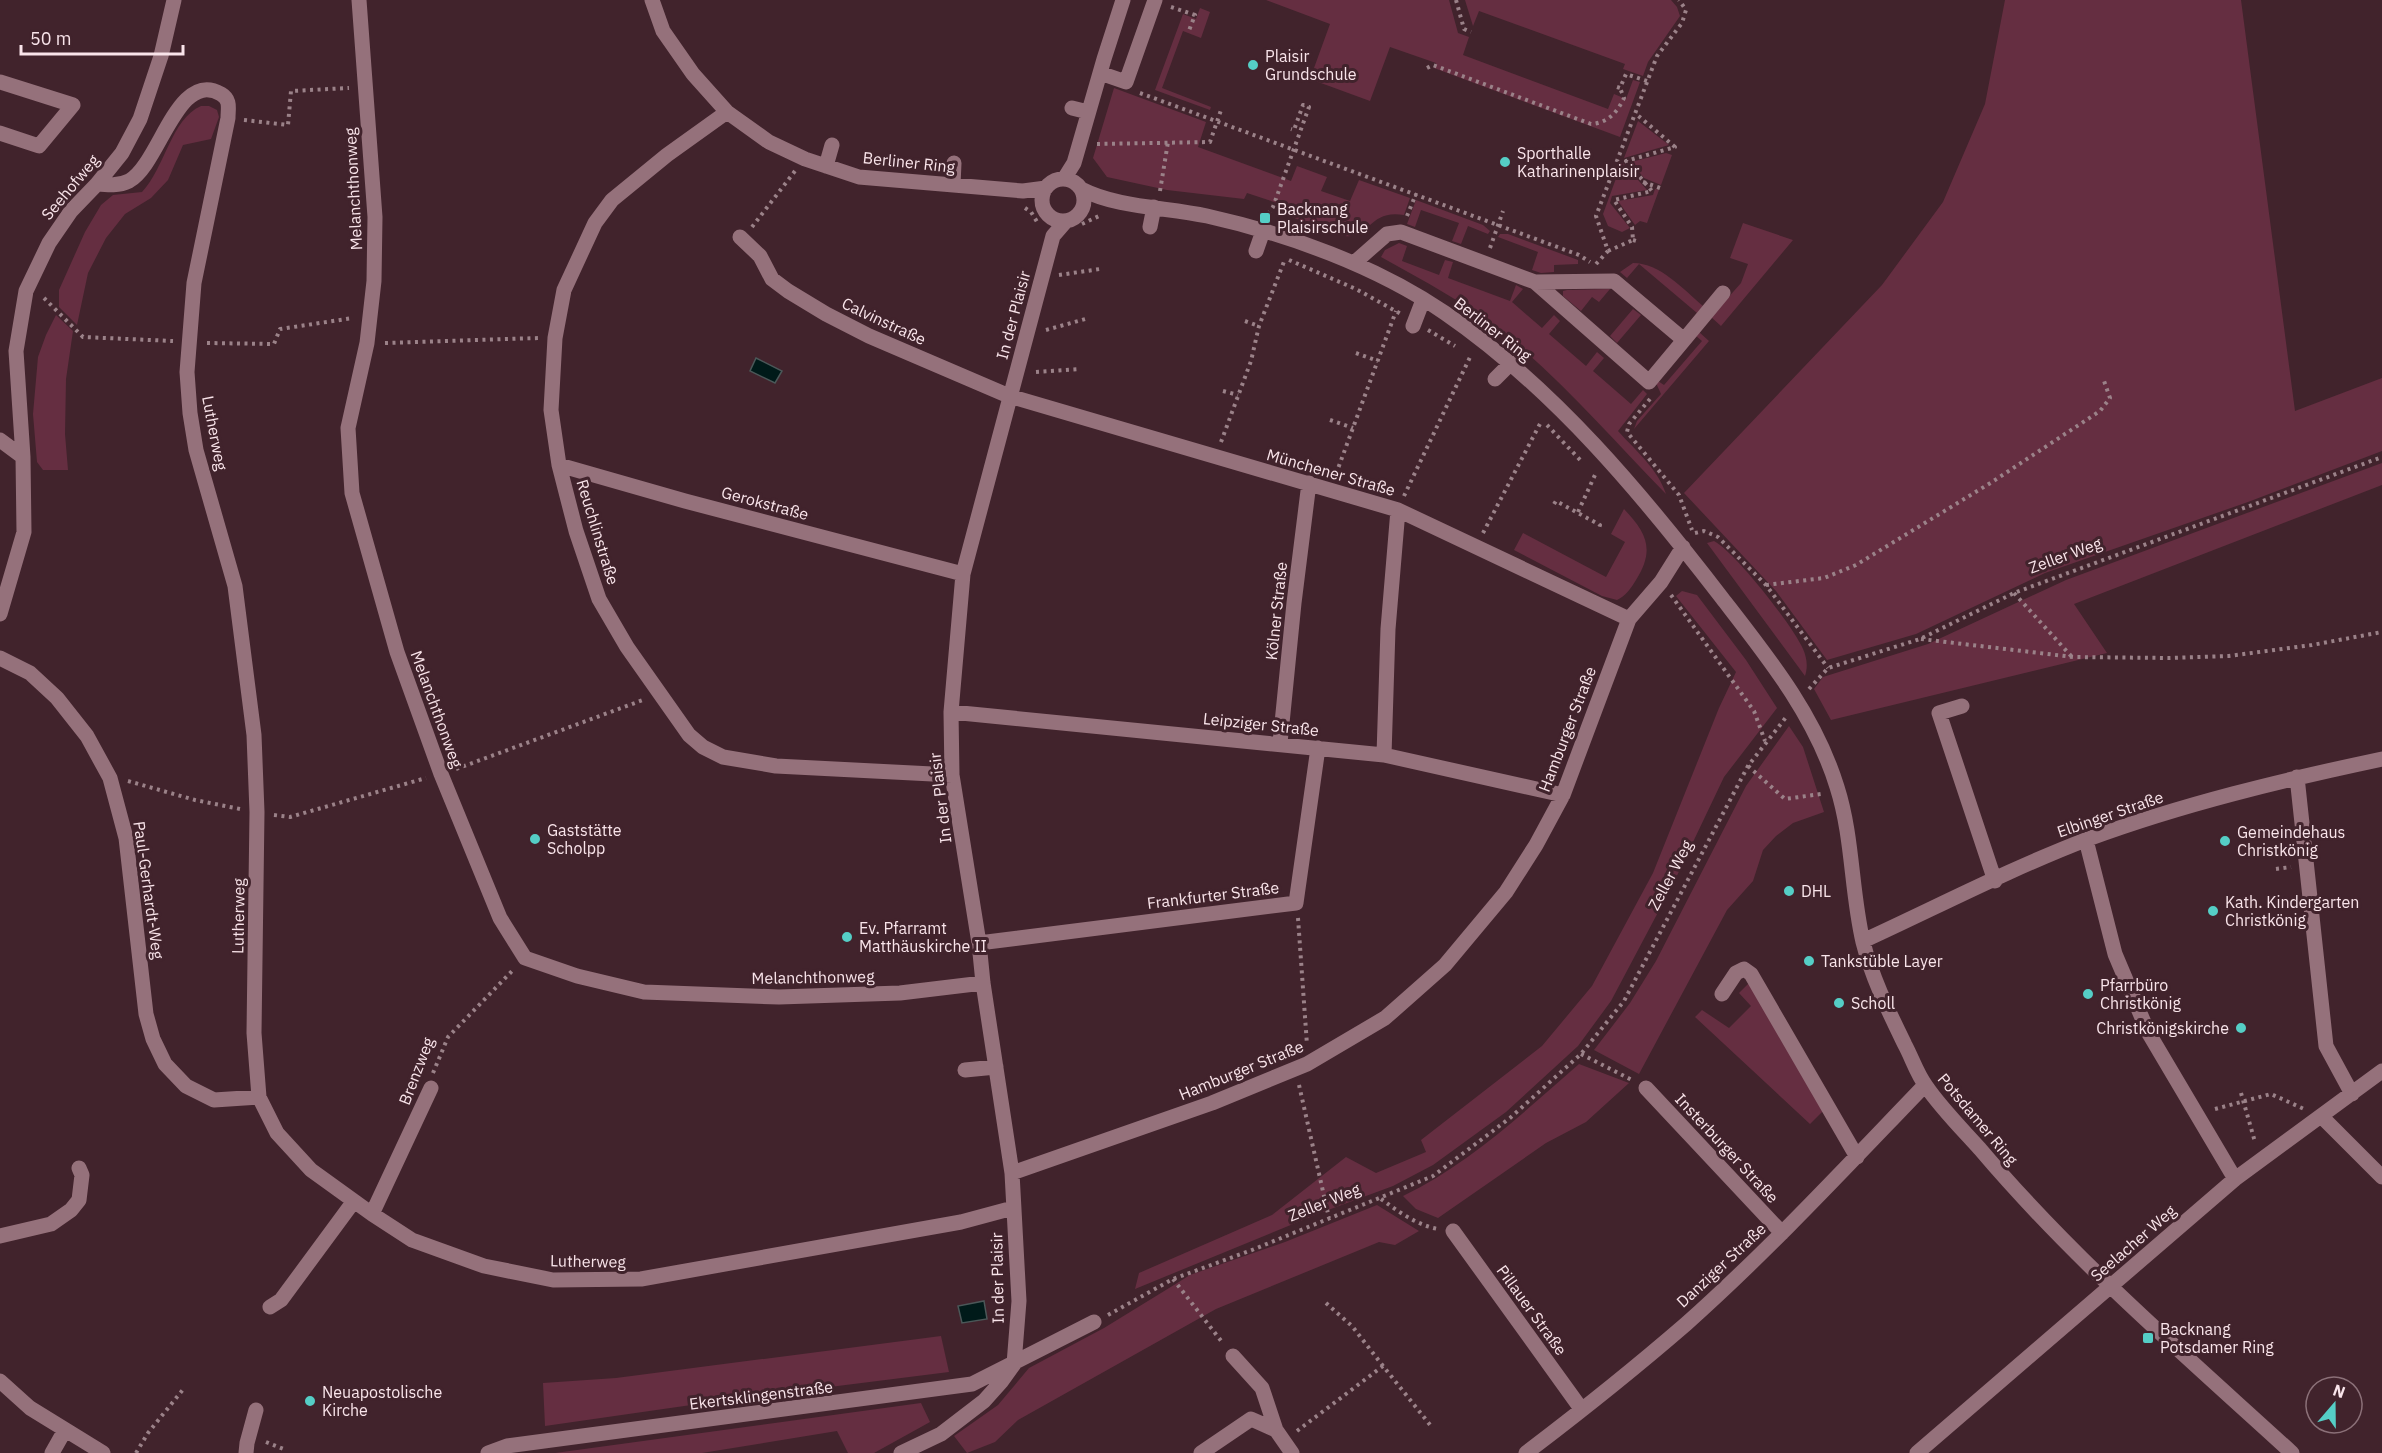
<svg xmlns="http://www.w3.org/2000/svg" width="2382" height="1453" font-family="'IBM Plex Sans',sans-serif">
	<rect width="100%" height="100%" fill="#41232c"/>
	<path fill="#652e41" d="M1266,0h183l9,33 11,4 -6,18 145,54 6,-15 12,5 7,-19 7,2 -20,55 -186,-69 2,-5 -46,-16 -20,54 -60,-22 20,-55z
		M1465,0h206l6,7 3,9 -32,46 -5,14 -20,-7 2,-5 -146,-53 -6,15z
		M2005,0h236l54,411 87,-33v73l-134,51 -203,71 -129,61 -89,26 -51,-69 -92,-98 198,-208 61,-83 42,-98z
		M1200,8l10,4 -9,26 -18,-7 -21,57 49,19 -1,3 -55,-20 28,-76 13,5z
		M1114,88l92,34 -8,25 93,34 6,-15 30,11 -6,14 29,10 9,-21 51,18 -6,17c-35,-6 -34,24 -59,21 -17,-2 -42,-15 -58,-21l2,-8 -42,-14 -3,6 -77,-9 -60,-13 -14,-19z
		M201,106h8l8,4 2,7 -8,22 -28,6 -15,35 -17,18 -26,16 -19,24 -18,35 -11,52 -18,-18v-17l26,-58 16,-27 12,-10 29,-3c23,-24 29,-73 59,-86z
		M1638,121l31,24 -45,13z
		M1666,153l6,2 -11,30 -17,-7 -13,-16z
		M1622,162l25,28 -35,6 -2,7 20,25 -8,4 -14,-6 -5,-12z
		M1655,189l4,1 -12,33 -7,-2 -5,4 -17,-24 35,-6z
		M1416,200l67,25 7,6 -2,3 -20,-8 -7,18 -9,-3 7,-18 -38,-13 -6,17 -8,-3z
		M1743,223l50,17 -72,86 -10,-9 30,-34 7,-19 -18,-6z
		M1500,234h8l70,26v4l-24,1v7l-13,1 -9,-3 6,-18 -40,-15z
		M1399,243l8,3 -5,15 37,14 6,-15 8,2 -5,16 62,23 6,-16 7,4 -11,13 30,26 12,-13 6,6 -11,13 37,32 11,-14 7,6 -11,13 38,33 12,-14 4,4 -29,37c17,19 40,38 48,63 -52,-53 -102,-112 -160,-159 -38,-31 -82,-54 -125,-78l4,-7z
		M1633,263c27,0 50,26 70,43l-6,7 -58,-49 -12,14 -7,-6z
		M1610,289l-11,13 -7,-5 -11,14 -18,-15v-5l4,-1z
		M1633,309l8,6 -24,28 -7,-7z
		M56,315l17,16 -7,48 -1,55 3,36h-25l-6,-8 -4,-48 5,-57 8,-22z
		M1699,332l10,9 -75,88 3,-8 24,-27 -5,-11 2,-2 6,4 38,-44 -6,-5z
		M2382,463v22l-308,119 33,49 -276,67 -17,-31 9,-12 105,-33 138,-64z
		M1624,509c23,24 31,41 12,71 -5,8 -10,16 -19,20l-15,-4 -88,-46 9,-17 83,44 19,-35 -14,-8z
		M1714,541c21,11 79,85 89,108 4,9 5,18 2,27l-98,-133z
		M1682,591l15,4 49,65 31,48 -53,69 -51,107 -62,117 -33,45 -72,66 -73,53 -40,21 -73,27 -185,76 4,-16 133,-58 74,-58 30,16 50,-21 -5,-12 121,-94 50,-60 61,-113 66,-165 17,-36 -60,-76z
		M1789,726l14,21 21,65 -31,11 -17,13 -13,14 -10,31 -26,29 -88,164 -45,-24 36,-47 26,-42 90,-175z
		M1749,983l75,127 -14,14 -115,-107 7,-7 27,18 22,-22 -12,-13z
		M1579,1064l50,19 -43,39 -40,21 -108,75 -22,-9 -13,-13c66,-32 121,-84 176,-132z
		M1377,1205l42,26 -24,14 -16,-3 -163,67 -198,111 -23,22 -28,11 -13,-17 44,-31 31,-37 75,-40 70,-43 16,-10 95,-33z
		M941,1336l8,36 -223,28 -181,26 -2,-43 73,-5z
		M921,1403l9,19 -56,31h-26l-11,-22 -135,22h-147z"/>
	<path fill="#001a19" stroke="#4b5758" stroke-width="1.5" d="M756,358l26,13 -7,12 -25,-12z
		M984,1301l3,18 -25,4 -4,-17z"/>
	<g fill="none" stroke-linecap="round" stroke-linejoin="round">
		<path stroke="#9b8289" stroke-width="4" stroke-dasharray="3 4.5" stroke-linecap="butt" d="M1456,0l8,29 7,3
			M1171,7l24,8 -7,18
			M1427,68l6,-3 158,59c16,-1 26,-11 33,-26l-4,-10
			M1617,87l3,1 6,-14 21,7
			M1140,93l439,162 11,7
			M244,120l44,5 3,-34 58,-3
			M1097,144l113,-2 11,-32
			M1643,182l17,6
			M1160,191l8,-49
			M1025,208l6,4 8,13
			M1268,214l5,-7 36,-100 -6,-2 -9,25 -3,-1
			M1407,216l9,-22
			M1082,224l17,-8
			M752,227l43,-56
			M1633,240l7,2
			M1490,248l13,-37
			M1608,251l25,-11 -1,-13 -18,-27 38,-9 -26,-30 49,-14 -40,-34
			M1289,260l67,29 45,25
			M1596,264l12,-13 -12,-35 61,-160 25,-33 4,-13 -7,-10
			M1059,275l41,-6
			M44,298l39,39 90,4
			M1245,321l14,5
			M1046,330l43,-12
			M1428,330l27,16
			M207,343l67,1 6,-15 73,-11
			M385,343l154,-5
			M1356,353l22,8
			M1036,372l44,-3
			M1223,391l15,4
			M1650,399l-21,25 -2,8 52,63 13,35
			M1330,420l23,8
			M1547,425l36,38
			M1221,442l30,-81 8,-35 26,-67
			M1336,474l60,-163
			M1404,496l67,-141
			M1554,504l2,-3 44,24 -1,3
			M1578,512l17,-37
			M1483,533l59,-113
			M1695,533l9,-2 14,6 48,48 62,83
			M1766,585l58,-7 32,-13 136,-83 108,-71 10,-13 -7,-20
			M2014,593l58,64
			M1671,595l83,116 11,30
			M1921,639l152,18 95,1 61,-2 83,-11 70,-13
			M1809,689l19,-21 92,-29 94,-46 368,-136
			M1748,766l37,33 36,-5
			M456,769l187,-69
			M128,781l67,19 45,9
			M274,815l16,2 136,-39
			M2276,869l15,-2
			M1298,918l9,127
			M1581,1054l51,26
			M433,1073l15,-36 66,-68
			M1299,1085l30,133
			M2241,1093l14,49
			M2215,1109l56,-15 33,15
			M1381,1199c17,12 35,26 57,30
			M1173,1279l49,63
			M1326,1303l26,23 31,40
			M1108,1315l65,-36 79,-29 181,-74 77,-58 71,-64 43,-53 124,-235 39,-50
			M1297,1431l86,-65 48,60
			M266,1442l20,8
			M136,1453l12,-20 37,-46"/>
		<path stroke="#95717b" stroke-width="15" d="M359,0l16,217 -1,64 -7,62 -19,85 4,65 45,159 44,122 59,144 25,40 52,18 67,16 135,5 121,-4 83,-10
			M652,0l11,31 30,43 34,38 42,30 36,17 54,18 164,14 23,-3
			M1100,73l26,9 29,-82
			M0,82l73,23 -34,41 -39,-13
			M1072,108l16,4
			M727,112l-60,43 -55,45 -17,23 -31,67 -9,48 -4,72 8,55 17,66 23,68 28,48 62,88 14,12 20,10 53,9 176,9
			M826,166l6,-21
			M1064,179l10,-16 30,-104 19,-59
			M1042 200a21 21 0 1 1 42 0a21 21 0 1 1-42 0Z
			M97,184c11,1 22,2 32,-3 31,-17 48,-112 92,-87 10,6 7,14 7,24l-34,165 -7,89 3,41 6,37 39,136 19,149 3,77 -3,221 5,64 18,36 34,37 61,44 40,26 72,26 69,14 88,-1 320,-57 52,-14
			M953,185l1,-22
			M1081,189c37,19 84,18 126,27 81,18 169,50 238,97 109,75 197,181 277,285 45,58 93,117 115,189 16,50 14,104 26,155 9,36 26,70 42,103 7,13 12,29 21,41 15,22 36,43 54,63 94,111 205,206 312,304
			M1150,227l4,-20
			M740,237l20,19 12,23 16,12 38,23 43,22 140,60 389,114 231,109
			M1256,251l7,-20
			M1354,263l33,-29 14,-2 134,50 114,100 35,-42 -70,-59 -79,1
			M1413,326l10,-26
			M1684,340l39,-47
			M1495,379l16,-16
			M0,440l23,17
			M559,465l126,36 278,73
			M0,614l24,-82 -1,-75 -7,-106 10,-60 23,-48 22,-32 26,-27 25,-31 18,-34 21,-63 13,-56
			M0,658l30,15 27,25 30,38 23,42 16,60 20,176 7,25 12,25 21,22 28,14 45,-3
			M1962,706l-23,7 56,168
			M951,712l433,43 179,40
			M1280,743l14,-140 15,-120
			M1384,755l4,-126 10,-119
			M2297,777l29,269 26,48
			M2086,840l29,114 33,78 87,147
			M1863,941c74,-34 149,-73 225,-102 95,-35 195,-59 294,-80
			M979,943l317,-40 22,-155
			M1722,994l14,-21 8,-4 7,5 106,183
			M965,1070l31,-3
			M1646,1088l136,145
			M2322,1117l60,60
			M1012,1173l200,-70 95,-39 78,-46 60,-53 61,-73 30,-47 27,-50 66,-176 32,-37 22,-35
			M372,1214l59,-126
			M1453,1231l129,179
			M0,1236l51,-12 20,-14 8,-10 3,-25 -3,-7
			M270,1307l11,-7 73,-99
			M1233,1356l29,32 14,42 16,23
			M0,1381l30,27 73,45
			M52,1453l13,-23
			M246,1453l1,-10 9,-33
			M488,1453l19,-7 465,-62 122,-62
			M901,1453l40,-19 43,-33 17,-19 13,-18 5,-63 -7,-128 -29,-190 -4,-40 -27,-168 -1,-63 12,-138 90,-338 13,-15
			M1201,1453l50,-34 25,11
			M1526,1453c54,-41 108,-84 160,-129 84,-75 161,-158 239,-239
			M1917,1453l318,-274 147,-108"/>
	</g>
	<g fill="#55cec6" stroke="#41232c" stroke-width="2">
		<circle cx="1253" cy="65" r="6"/>
		<circle cx="1505" cy="162" r="6"/>
		<rect x="1259" y="212" width="12" height="12" rx="3"/>
		<circle cx="535" cy="839" r="6"/>
		<circle cx="2225" cy="841" r="6"/>
		<circle cx="1789" cy="891" r="6"/>
		<circle cx="2213" cy="911" r="6"/>
		<circle cx="847" cy="937" r="6"/>
		<circle cx="1809" cy="961" r="6"/>
		<circle cx="2088" cy="994" r="6"/>
		<circle cx="1839" cy="1003" r="6"/>
		<circle cx="2241" cy="1028" r="6"/>
		<rect x="2142" y="1332" width="12" height="12" rx="3"/>
		<circle cx="310" cy="1401" r="6"/>
	</g>
	<g text-anchor="middle" stroke-width="6" stroke-linejoin="round" paint-order="stroke">
		<g font-size="16" fill="#f9e4ea" stroke="#41232c" text-anchor="start">
			<text x="1265" y="62">Plaisir<tspan x="1265" dy="18">Grundschule</tspan></text>
			<text x="1517" y="159">Sporthalle<tspan x="1517" dy="18">Katharinenplaisir</tspan></text>
			<text x="1277" y="215">Backnang<tspan x="1277" dy="18">Plaisirschule</tspan></text>
			<text x="547" y="836">Gaststätte<tspan x="547" dy="18">Scholpp</tspan></text>
			<text x="2237" y="838">Gemeindehaus<tspan x="2237" dy="18">Christkönig</tspan></text>
			<text x="1801" y="897">DHL</text>
			<text x="2225" y="908">Kath. Kindergarten<tspan x="2225" dy="18">Christkönig</tspan></text>
			<text x="859" y="934">Ev. Pfarramt<tspan x="859" dy="18">Matthäuskirche II</tspan></text>
			<text x="1821" y="967">Tankstüble Layer</text>
			<text x="2100" y="991">Pfarrbüro<tspan x="2100" dy="18">Christkönig</tspan></text>
			<text x="1851" y="1009">Scholl</text>
			<text x="2229" y="1034" text-anchor="end">Christkönigskirche</text>
			<text x="2160" y="1335">Backnang<tspan x="2160" dy="18">Potsdamer Ring</tspan></text>
			<text x="322" y="1398">Neuapostolische<tspan x="322" dy="18">Kirche</tspan></text>
		</g>
		<g font-size="16" fill="#f9e4ea" stroke="#41232c">
			<text transform="translate(909 162) rotate(6)" y="6">Berliner Ring</text>
			<text transform="translate(70 187) rotate(-50)" y="6">Seehofweg</text>
			<text transform="translate(353 189) rotate(-93)" y="6">Melanchthonweg</text>
			<text transform="translate(1013 315) rotate(-75)" y="6">In der Plaisir</text>
			<text transform="translate(884 321) rotate(25)" y="6">Calvinstraße</text>
			<text transform="translate(1493 329) rotate(38)" y="6">Berliner Ring</text>
			<text transform="translate(215 433) rotate(79)" y="6">Lutherweg</text>
			<text transform="translate(1331 472) rotate(16)" y="6">Münchener Straße</text>
			<text transform="translate(765 503) rotate(15)" y="6">Gerokstraße</text>
			<text transform="translate(598 532) rotate(73)" y="6">Reuchlinstraße</text>
			<text transform="translate(2065 555) rotate(-20)" y="6">Zeller Weg</text>
			<text transform="translate(1276 611) rotate(-84)" y="6">Kölner Straße</text>
			<text transform="translate(437 709) rotate(70)" y="6">Melanchthonweg</text>
			<text transform="translate(1261 724) rotate(6)" y="6">Leipziger Straße</text>
			<text transform="translate(1567 729) rotate(-69)" y="6">Hamburger Straße</text>
			<text transform="translate(940 798) rotate(-97)" y="6">In der Plaisir</text>
			<text transform="translate(2110 814) rotate(-19)" y="6">Elbinger Straße</text>
			<text transform="translate(1670 875) rotate(-62)" y="6">Zeller Weg</text>
			<text transform="translate(149 890) rotate(82)" y="6">Paul-Gerhardt-Weg</text>
			<text transform="translate(1213 895) rotate(-7)" y="6">Frankfurter Straße</text>
			<text transform="translate(238 916) rotate(-89)" y="6">Lutherweg</text>
			<text transform="translate(813 977) rotate(-1)" y="6">Melanchthonweg</text>
			<text transform="translate(1241 1070) rotate(-22)" y="6">Hamburger Straße</text>
			<text transform="translate(416 1071) rotate(-69)" y="6">Brenzweg</text>
			<text transform="translate(1978 1119) rotate(50)" y="6">Potsdamer Ring</text>
			<text transform="translate(1727 1148) rotate(47)" y="6">Insterburger Straße</text>
			<text transform="translate(1324 1202) rotate(-22)" y="6">Zeller Weg</text>
			<text transform="translate(2133 1243) rotate(-41)" y="6">Seelacher Weg</text>
			<text transform="translate(588 1261) rotate(1)" y="6">Lutherweg</text>
			<text transform="translate(1721 1265) rotate(-43)" y="6">Danziger Straße</text>
			<text transform="translate(997 1278) rotate(-91)" y="6">In der Plaisir</text>
			<text transform="translate(1532 1310) rotate(54)" y="6">Pillauer Straße</text>
			<text transform="translate(761 1395) rotate(-7)" y="6">Ekertsklingenstraße</text>
		</g>
	</g>
	<g transform="translate(2334 1405) rotate(20)"><circle r="28" fill="#41232c" stroke="#8b7078" stroke-width="1.5"/>
	<path d="M0-4.5L10 22L0 15L-10 22Z" fill="#55cec6"/>
	<text y="-9" font-size="16" font-weight="bold" text-anchor="middle" fill="#f9e4ea">N</text>
	</g>
	<path d="M21 45v9h162v-9" fill="none" stroke="#f9e4ea" stroke-width="3"/>
	<text x="30" y="45" font-size="18" fill="#f9e4ea" stroke="#41232c" stroke-width="4.5" paint-order="stroke">50 m</text>
</svg>
